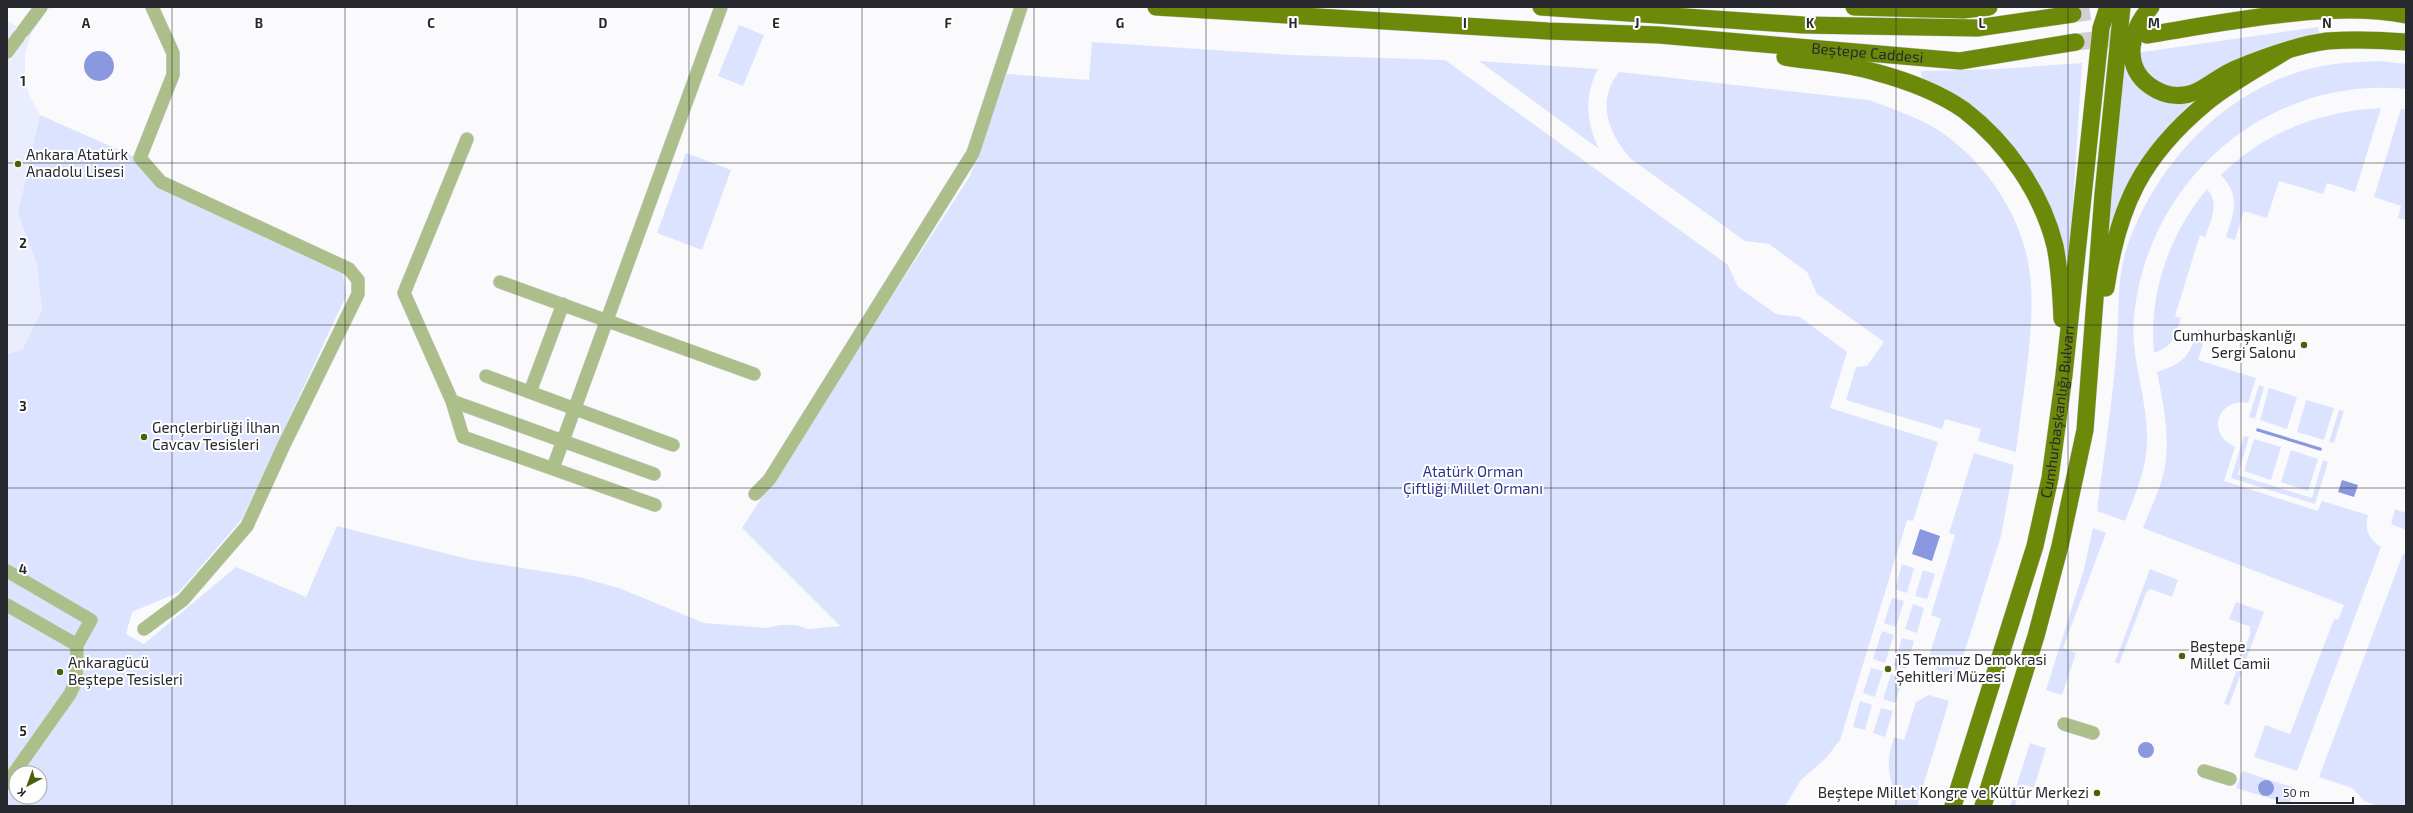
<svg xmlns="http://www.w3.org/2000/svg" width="2413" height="813" font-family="'Exo 2',sans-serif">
	<rect width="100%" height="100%" fill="#fafafd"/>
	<path fill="#e9edfe" d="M33,7h21l-7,4 -15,21 -7,23v22l5,20 10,18 -22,98 19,52 5,45 -20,40 -15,4v-333l11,6z"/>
	<path fill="#dce3ff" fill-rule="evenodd" d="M739,25l25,10 -21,51 -25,-10z
		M2318,27l2,8 -144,56 -29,-14 -11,-24z
		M1092,42l200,13 153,5 283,205 10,22 38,27 24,3 47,35 -17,56 108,34 -25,79 -6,-1 -67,220 -14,18 -25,22 -16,26h-1778v-452l15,-4 20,-40 -5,-45 -19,-52 22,-98 93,41 29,34 181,84 3,22 -104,223 -63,73 -47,20 -6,22 18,10 92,-77 70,30 31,-71 135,34 107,17 40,11 85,35 62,5 14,-3h16l12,4 32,-3 -98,-98 228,-352 37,-102 82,6zM16,773h24v24h-24z
		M2123,58l12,23 60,18c-29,28 -55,58 -73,95 -6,11 -8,26 -14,37z
		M1479,61l119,8c-14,27 -12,53 1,80z
		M2380,61l26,3v25c-138,-14 -259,91 -272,228 -4,42 14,81 13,123 0,29 -12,55 -22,81l-28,-10c7,-56 16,-112 20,-168 2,-31 0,-66 10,-96 29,-82 94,-153 178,-177 24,-7 50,-8 75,-9z
		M2082,63l-15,234 -38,-125 -107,-91 -1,-10 77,-2z
		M1619,72l250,28c24,9 48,17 69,30 52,34 90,95 93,156 3,51 -9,115 -15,166l-38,-11 3,-12 -36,-10 -3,10 -96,-29 10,-33 11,-1 17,-24 -67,-48 -10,-22 -38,-28 -24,-3 -114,-82c-22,-25 -36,-57 -12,-87z
		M2381,108l-26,84 -28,-9 -4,11 -44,-13 -12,37 -23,-7 -9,29 -9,-3c8,-26 15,-40 -5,-62 44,-43 99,-64 160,-67z
		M2401,109h5v111l-8,-2 3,-12 -27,-9z
		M686,153l45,17 -29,80 -45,-17z
		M2207,189c13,15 4,31 -2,48l-5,-2 -25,81 6,2c-7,20 -6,27 -27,35 -6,-59 16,-120 53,-164z
		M2198,329l9,2 -9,29 58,18 -8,25c-31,-5 -42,31 -13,44l-11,34 94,30 4,-10 46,14c-4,14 1,25 13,32l-84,224 -43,-14 11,-32 25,9 44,-115 4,1 6,-15 -201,-77c6,-16 14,-32 19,-49 10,-35 2,-71 -5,-107 28,-9 32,-16 41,-43z
		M2259,385l5,2 -9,32 -6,-2z
		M2269,388l28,9 -10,32 -27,-9z
		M2306,400l28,8 -10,32 -27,-8z
		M2339,410l5,1 -10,32 -5,-1z
		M2244,436l5,1 -11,38 74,23 11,-38 5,2 -13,42 -84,-26z
		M2254,439l27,8 -10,33 -27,-9z
		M2291,450l27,9 -10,32 -27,-9z
		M1974,453l40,12 -13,71 -44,140 -20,-6 -8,-14 12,-37 -10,-4 24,-80 -6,-2z
		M2395,509l11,4v17l-15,-6z
		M2093,528l13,5 -43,115 13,5 -14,42 -16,-5 38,-121z
		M2403,554l3,1v251h-28l-14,-5 -12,-13 -33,-11z
		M1902,564l12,4 -7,25 -12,-4z
		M2150,569l28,11 -6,17 -22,-8 -4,4 -27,71 -4,-2z
		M1923,570l12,4 -8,25 -12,-3z
		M1892,598l12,3 -8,26 -12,-4z
		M2236,602l28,10 -35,93 -5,-1 27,-72 -2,-1 2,-4 -22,-8z
		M1913,604l11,4 -7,25 -12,-4z
		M1882,631l12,4 -9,28 -12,-4z
		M1902,638l12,3 -8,28 -12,-3z
		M1871,668l12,3 -8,26 -12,-4z
		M1891,674l12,4 -8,25 -12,-4z
		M1929,695l20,6 -32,105h-19c-8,-30 -14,-38 -4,-69l10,3 12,-38z
		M1860,701l12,4 -7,25 -12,-3z
		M1881,708l12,3 -8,26 -12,-4z
		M2030,743l16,5 -12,40 -12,-4 -7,22h-5z
		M2242,771l53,17 -6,16 -53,-16zM2262,780h6l5,4 -7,12 -6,-2 -3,-5 2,-5z"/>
	<path fill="#8a98e0" d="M84 66a15 15 0 1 1 30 0a15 15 0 1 1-30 0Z
		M2257,428l65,20 -1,3 -65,-20z
		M2342,480l16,5 -4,12 -16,-5z
		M1920,529l20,7 -8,25 -20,-7z
		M2138 750a8 8 0 1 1 16 0a8 8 0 1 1-16 0Z
		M2258 788a8 8 0 1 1 16 0a8 8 0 1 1-16 0Z"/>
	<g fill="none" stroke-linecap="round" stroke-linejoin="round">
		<path stroke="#d0d0d4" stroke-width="17" stroke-dasharray="17 8" stroke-linecap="butt" d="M2073,14l47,-7
			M2076,42l57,-6"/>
		<g stroke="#d4d4d8" stroke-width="14">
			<path id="minor" d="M23,31l18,-24
				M7,52l12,-16
				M467,139l-63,154 48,108 11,36 192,68
				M500,282l254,92
				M486,376l187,69
				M530,392l33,-88
				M452,401l202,73
				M553,468l168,-461
				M755,494l14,-14 204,-327 48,-146
				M7,571l84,49 -14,25 -70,-40
				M144,629l39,-29 64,-74 37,-81 74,-151v-14l-9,-11 -188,-87 -21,-24 33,-83v-22l-21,-46
				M2064,724l29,9
				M2204,771l26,8
				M7,783l63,-89 6,-13 1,-36"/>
		</g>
		<g stroke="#d4d4d8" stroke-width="18">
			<g id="major">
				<path id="s1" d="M1156,7l392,24 111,4 301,26 116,-19"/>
				<path d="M1541,7l262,18 174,3 96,-14"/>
				<path d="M1854,7l109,3 26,-3"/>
				<path d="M2151,7c-21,22 -29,59 -1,79 10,7 22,11 34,9 18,-2 34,-19 51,-26 29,-12 61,-24 92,-28 26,-2 54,-1 79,1"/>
				<path d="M2147,35c74,-12 186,-35 259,-20"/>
				<path d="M1785,57c30,5 61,6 90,15 30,8 63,20 89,38 43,33 78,83 91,136 5,24 6,49 7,73"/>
				<path d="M2106,288c12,-82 36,-132 100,-185 24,-20 53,-35 80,-52"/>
				<path id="s2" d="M1953,806l82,-260 15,-68 14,-103 37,-347 7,-21"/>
				<path d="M1983,806l53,-170 24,-90 25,-116 18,-236 19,-187"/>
			</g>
		</g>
		<use href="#minor" stroke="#acbe89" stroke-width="13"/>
		<use href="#major" stroke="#6c8909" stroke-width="17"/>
	</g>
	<path fill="none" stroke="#28292e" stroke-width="1" stroke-opacity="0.55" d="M172,7v799M345,7v799M517,7v799M689,7v799M862,7v799M1034,7v799M1206,7v799M1379,7v799M1551,7v799M1724,7v799M1896,7v799M2068,7v799M2241,7v799M7,163h2399M7,325h2399M7,488h2399M7,650h2399"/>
	<g fill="#4b6009" stroke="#fff" stroke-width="1.5">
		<circle cx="18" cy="164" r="4"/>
		<circle cx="2304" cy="345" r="4"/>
		<circle cx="144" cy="437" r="4"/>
		<circle cx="2182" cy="656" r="4"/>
		<circle cx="1888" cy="669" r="4"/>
		<circle cx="60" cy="672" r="4"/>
		<circle cx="2097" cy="793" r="4"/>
	</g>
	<g text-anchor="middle" stroke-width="4" stroke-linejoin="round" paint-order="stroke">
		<g font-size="15" fill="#28292e" stroke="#fff">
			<text dy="5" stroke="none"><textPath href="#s1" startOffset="713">Beştepe Caddesi</textPath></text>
			<text dy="5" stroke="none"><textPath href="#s2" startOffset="409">Cumhurbaşkanlığı Bulvarı</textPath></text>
		</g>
		<g font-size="15" fill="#28292e" stroke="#fff" text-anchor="start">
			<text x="26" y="160">Ankara Atatürk<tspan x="26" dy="17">Anadolu Lisesi</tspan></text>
			<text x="2296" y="341" text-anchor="end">Cumhurbaşkanlığı<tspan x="2296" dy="17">Sergi Salonu</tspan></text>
			<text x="152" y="433">Gençlerbirliği İlhan<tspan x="152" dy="17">Cavcav Tesisleri</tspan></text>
			<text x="2190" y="652">Beştepe<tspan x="2190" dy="17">Millet Camii</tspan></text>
			<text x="1896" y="665">15 Temmuz Demokrasi<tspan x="1896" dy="17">Şehitleri Müzesi</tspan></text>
			<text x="68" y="668">Ankaragücü<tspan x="68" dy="17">Beştepe Tesisleri</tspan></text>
			<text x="2089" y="798" text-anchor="end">Beştepe Millet Kongre ve Kültür Merkezi</text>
		</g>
		<g font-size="15" fill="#303589" stroke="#fff">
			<text x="1473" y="477">Atatürk Orman<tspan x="1473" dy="17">Çiftliği Millet Ormanı</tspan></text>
		</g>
	</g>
	<g font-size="13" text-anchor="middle" font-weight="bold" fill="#28292e" stroke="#fff" stroke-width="4" stroke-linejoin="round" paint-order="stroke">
		<text x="86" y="28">A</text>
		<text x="259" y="28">B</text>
		<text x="431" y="28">C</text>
		<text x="603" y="28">D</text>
		<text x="776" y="28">E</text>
		<text x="948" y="28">F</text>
		<text x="1120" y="28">G</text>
		<text x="1293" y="28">H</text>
		<text x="1465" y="28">I</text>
		<text x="1637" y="28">J</text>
		<text x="1810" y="28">K</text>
		<text x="1982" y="28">L</text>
		<text x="2154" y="28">M</text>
		<text x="2327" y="28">N</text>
		<text x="23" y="86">1</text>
		<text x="23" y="248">2</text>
		<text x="23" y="411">3</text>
		<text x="23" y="574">4</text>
		<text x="23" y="736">5</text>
	</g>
	<rect width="2413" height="813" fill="none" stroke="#28292e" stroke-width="16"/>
	<g transform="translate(28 785) rotate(221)"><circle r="19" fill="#ffffff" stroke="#a9a9ab"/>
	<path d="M0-3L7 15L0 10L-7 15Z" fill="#4b6009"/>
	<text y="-6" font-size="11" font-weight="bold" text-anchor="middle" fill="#28292e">K</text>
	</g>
	<path d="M2277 797v6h76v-6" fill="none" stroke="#28292e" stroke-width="2"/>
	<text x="2283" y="797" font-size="12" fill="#28292e" stroke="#ffffff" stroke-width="3" paint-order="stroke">50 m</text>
</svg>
